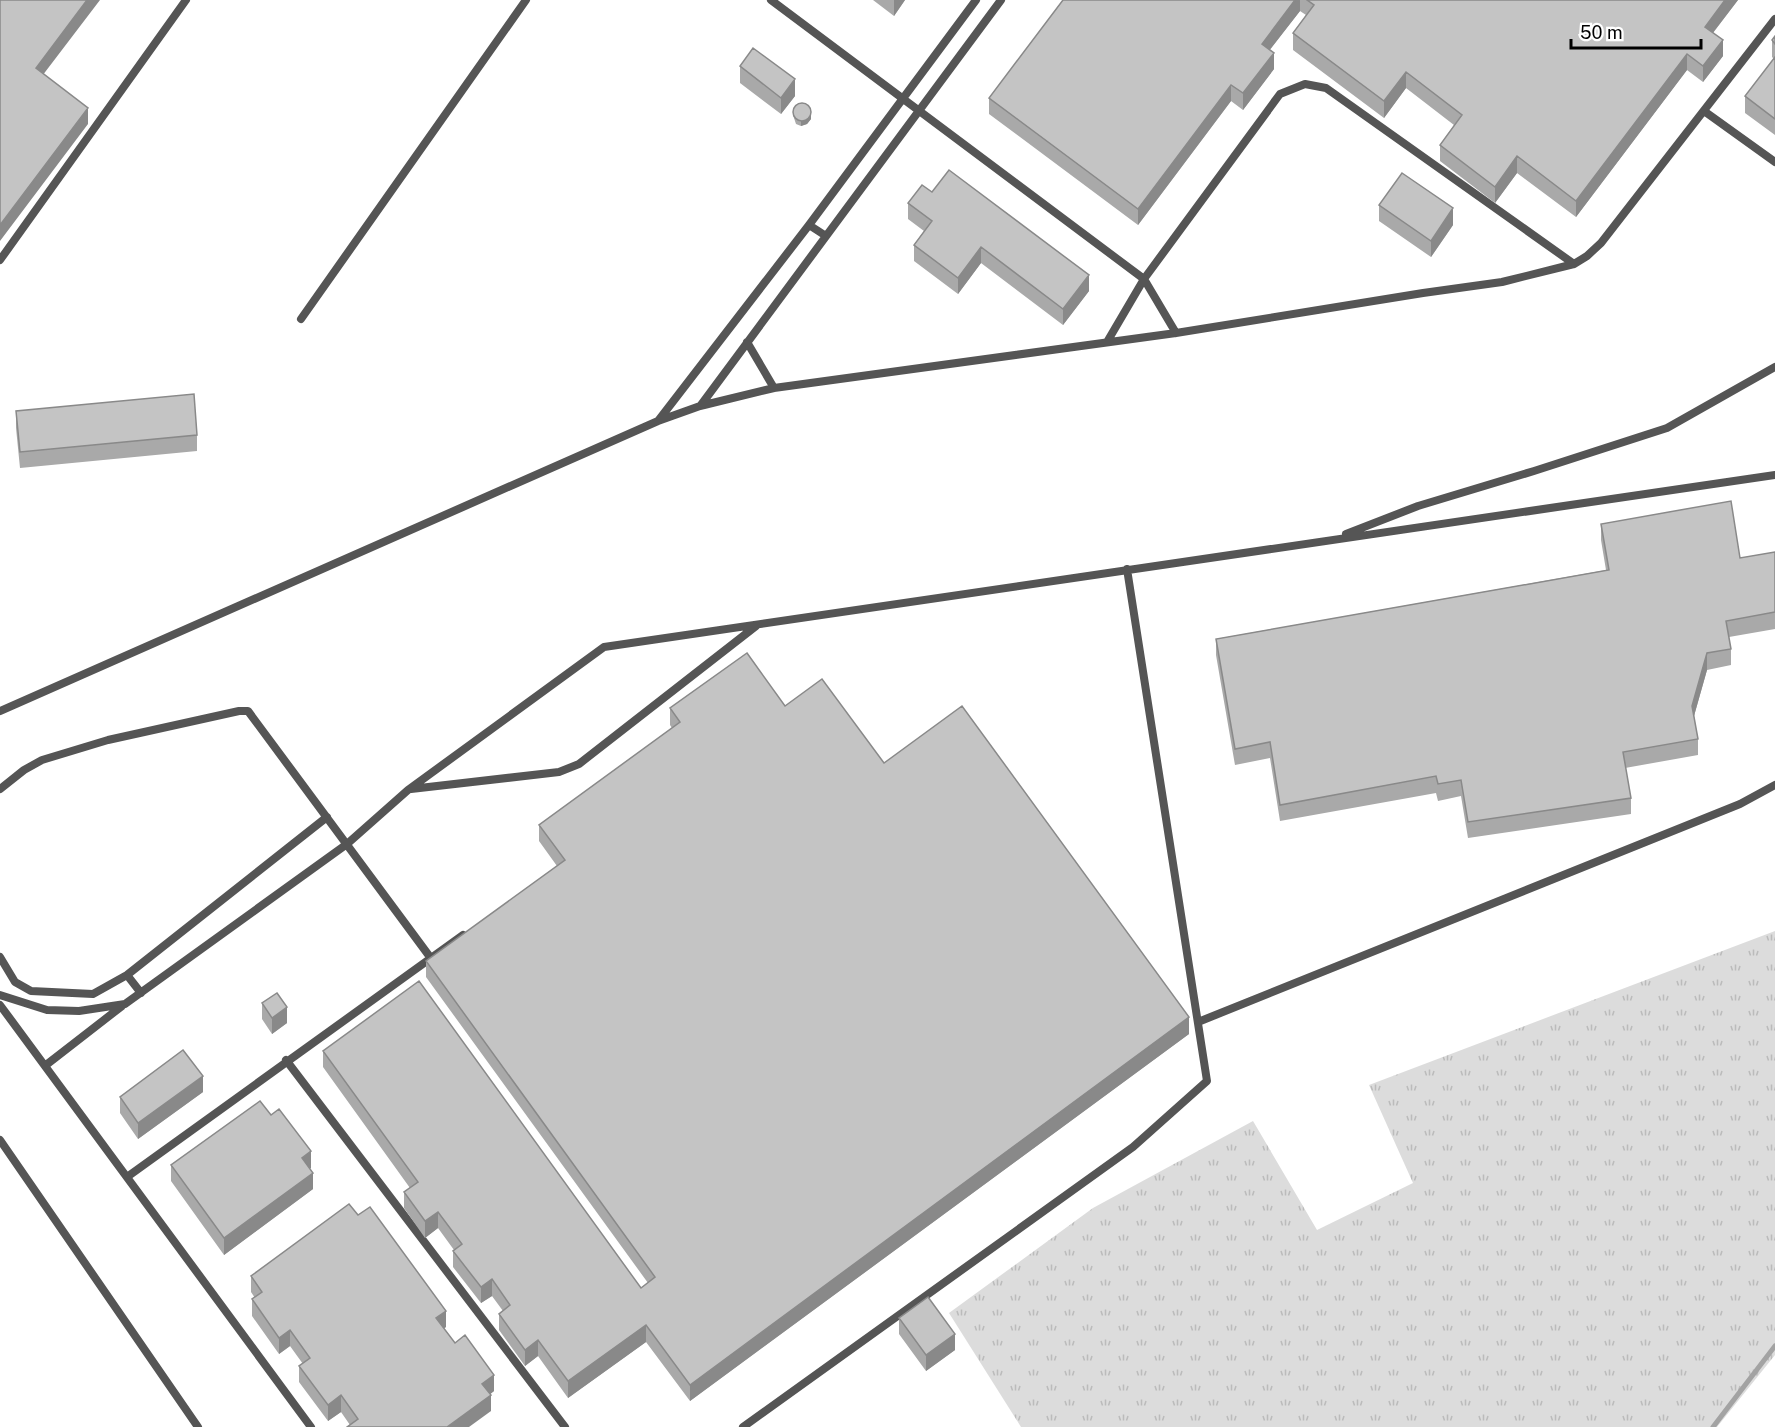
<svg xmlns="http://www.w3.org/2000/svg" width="1775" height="1427" font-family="'Public Sans',sans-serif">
	<defs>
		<pattern id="grass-tufts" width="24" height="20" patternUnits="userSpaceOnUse" patternTransform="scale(1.5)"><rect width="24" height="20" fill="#dcdcdc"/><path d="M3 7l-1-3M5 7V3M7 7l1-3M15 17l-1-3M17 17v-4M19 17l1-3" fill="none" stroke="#bbb"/></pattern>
	</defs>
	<rect width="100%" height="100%" fill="#fff"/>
	<path fill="url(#grass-tufts)" d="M1775,931v424l-58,72h-696l-72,-114 144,-105 160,-87 64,109 96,-47 -44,-98z"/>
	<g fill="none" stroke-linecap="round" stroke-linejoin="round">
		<path stroke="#a3a3a3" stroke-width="5" d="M1713,1427l62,-81"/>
		<path stroke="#555" stroke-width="8" d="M771,0l373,279 32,54
			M1704,111l71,51
			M809,225l17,11
			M0,260l186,-260
			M301,319l225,-319
			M747,342l27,46
			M1107,342l37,-63 136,-185 25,-10 21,4 248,176
			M701,405l300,-405
			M658,421l151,-196 167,-225
			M1346,534l72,-28 116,-35 133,-43 108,-61
			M0,711l658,-290 42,-15 74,-18 402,-55 247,-40 79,-11 72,-18 13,-8 14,-13 174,-224
			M0,789l24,-19 18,-10 66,-20 131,-29h9l182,246
			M411,789l148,-17 20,-8 177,-138
			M0,957l15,25 16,9 62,3 34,-19 200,-158
			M127,975l14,18
			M0,995l47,15 32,1 46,-7 222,-160 61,-54 196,-143 1171,-172
			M0,1005l311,422
			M1198,1022l542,-218 35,-19
			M286,1060l279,367
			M46,1065l76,-59
			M0,1140l198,287
			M127,1177l336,-242
			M743,1427l390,-280 74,-66 -80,-512"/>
	</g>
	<path fill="#a9a9a9" d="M873,0h32l-11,16z
		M1063,0h675l-25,33 10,23 -20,26 -16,-12 -111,147 -59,-44 -22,30 -55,-42v-16l14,-20 -48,-37 -22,30 -91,-68v-17l13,-18 -6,-4 -30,38 4,20 -31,41 -12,-9 -93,124 -149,-111v-16z
		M1775,36v99l-30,-22v-17l29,-37 -2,-2v-17z
		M740,66l55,30 -14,18 -41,-31z
		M793,110l18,9 -4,5 -6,2 -5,-2 -3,-9z
		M932,192l157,99 -26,34 -82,-62 -23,31 -44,-33v-16l10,-14 -16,-12v-16z
		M1379,205l74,20 -22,32 -52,-36z
		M16,411l181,24v16l-177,17 -4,-40z
		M1601,524l139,34 35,-6v77l-46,8 2,12v16l-24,5 -13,46 4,23v16l-73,13 6,30v16l-163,24 -7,-42 -23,5 -2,-8 -156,28 -10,-63 -35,7 -19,-110v-16l390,-69 -5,-30z
		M785,706l99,57 305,271 -499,367 -44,-59 -78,56 -30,-42 -13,10 -26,-36v-16l4,-3 -11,-15 -11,7 -28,-36v-16l1,-1 -16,-22 -13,10 -21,-30v-16l6,-4 -87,-121v-16l318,237 7,-5 -222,-306v-16l131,-95 -18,-25v-16l133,-97 -2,-3v-17z
		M262,1003l25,20 -15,11 -10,-15z
		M203,1092l-65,47 -18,-26v-16z
		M171,1165l140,3h-1l3,21 -89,66 -53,-74z
		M251,1276l195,51 -2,1 11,15 39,48 -4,3 1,17 -141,14 -9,-13 -13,9 -29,-39v-16l4,-2 -13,-18 -11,8 -27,-38v-17l3,-1 -4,-6z
		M899,1318l56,32 -29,21 -27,-37z"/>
	<path fill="#898989" d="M87,0h13l-64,84v-16z
		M894,0h11l-11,16z
		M1295,0h5v11l-38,49v-16z
		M1725,0h13l-33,43v-16z
		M1723,40v16l-20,26v-16z
		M1274,53v16l-31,41v-17z
		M1687,54v16l-111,147v-16z
		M1406,72v16l-22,30v-17z
		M795,79v17l-14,18v-16z
		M1231,85v16l-93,124v-16z
		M88,108v16l-88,117v-16z
		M811,114v5l-4,5 -6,2v-5z
		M1517,156v17l-22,30v-16z
		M1453,208v17l-22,32v-16z
		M981,247v16l-23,31v-16z
		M1089,275v16l-26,34v-16z
		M1707,653v17l-15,53v-17z
		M287,1007v16l-15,11v-16z
		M1189,1017v17l-499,367v-16z
		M203,1076v16l-65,47v-16z
		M311,1151v17l-9,6v-16z
		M313,1173v16l-89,66v-17z
		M438,1212v16l-13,10v-17z
		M492,1279v17l-11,7v-16z
		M446,1311v16l-10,7v-16z
		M646,1325v17l-78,56v-17z
		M290,1330v16l-11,8v-16z
		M955,1334v16l-29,21v-16z
		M538,1340v16l-13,10v-16z
		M494,1375v16l-12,10v-17z
		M341,1395v17l-13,9v-16z
		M491,1395v16l-22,16h-22z"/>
	<path fill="#c4c4c4" stroke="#898989" stroke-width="1.5" d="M0,0h87l-51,68 52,40 -88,117z
		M1063,0h232l-33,44 12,9 -31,40 -12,-8 -93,124 -149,-111z
		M1307,0h418l-20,27 18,13 -20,26 -16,-12 -111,147 -59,-45 -22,31 -55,-42 22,-30 -56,-43 -22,29 -91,-68 21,-28z
		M1775,36v8l-3,-4z
		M753,48l42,31 -14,19 -41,-32z
		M1775,57v62l-30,-23z
		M793 112a9 9 0 1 1 18 0a9 9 0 1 1-18 0Z
		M949,170l140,105 -26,34 -82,-62 -23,31 -44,-33 18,-24 -24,-18 14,-18 10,7z
		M1402,173l51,35 -22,33 -52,-36z
		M194,394l3,41 -177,17 -4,-41z
		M1731,501l9,57 35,-6v60l-49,9 5,28 -24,4 -15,53 6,33 -75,13 8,46 -163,24 -7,-42 -23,4 -2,-8 -156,29 -10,-63 -35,7 -19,-110 393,-69 -8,-46z
		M747,653l38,53 37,-27 62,84 78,-57 227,311 -499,368 -44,-60 -78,56 -30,-41 -13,10 -26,-36 11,-9 -18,-26 -11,8 -28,-36 9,-7 -24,-32 -13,9 -21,-29 14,-10 -95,-131 96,-70 222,307 14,-11 -229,-316 139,-101 -26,-35 141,-103 -10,-14z
		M277,993l10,14 -15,11 -10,-15z
		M183,1050l20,26 -65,47 -18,-26z
		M260,1101l11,14 8,-6 32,42 -9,7 11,15 -89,65 -53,-73z
		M349,1204l9,11 12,-8 76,104 -10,7 19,25 10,-8 29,40 -12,9 9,11 -44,32h-100l11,-8 -17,-24 -13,10 -29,-39 11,-8 -20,-28 -11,8 -27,-39 10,-7 -11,-16z
		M928,1297l27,37 -29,21 -27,-37z"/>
	<path d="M1571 39v9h130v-9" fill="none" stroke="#000000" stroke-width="3"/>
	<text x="1580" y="39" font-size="18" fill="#000000" stroke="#ffffff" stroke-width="4.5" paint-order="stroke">50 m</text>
</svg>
